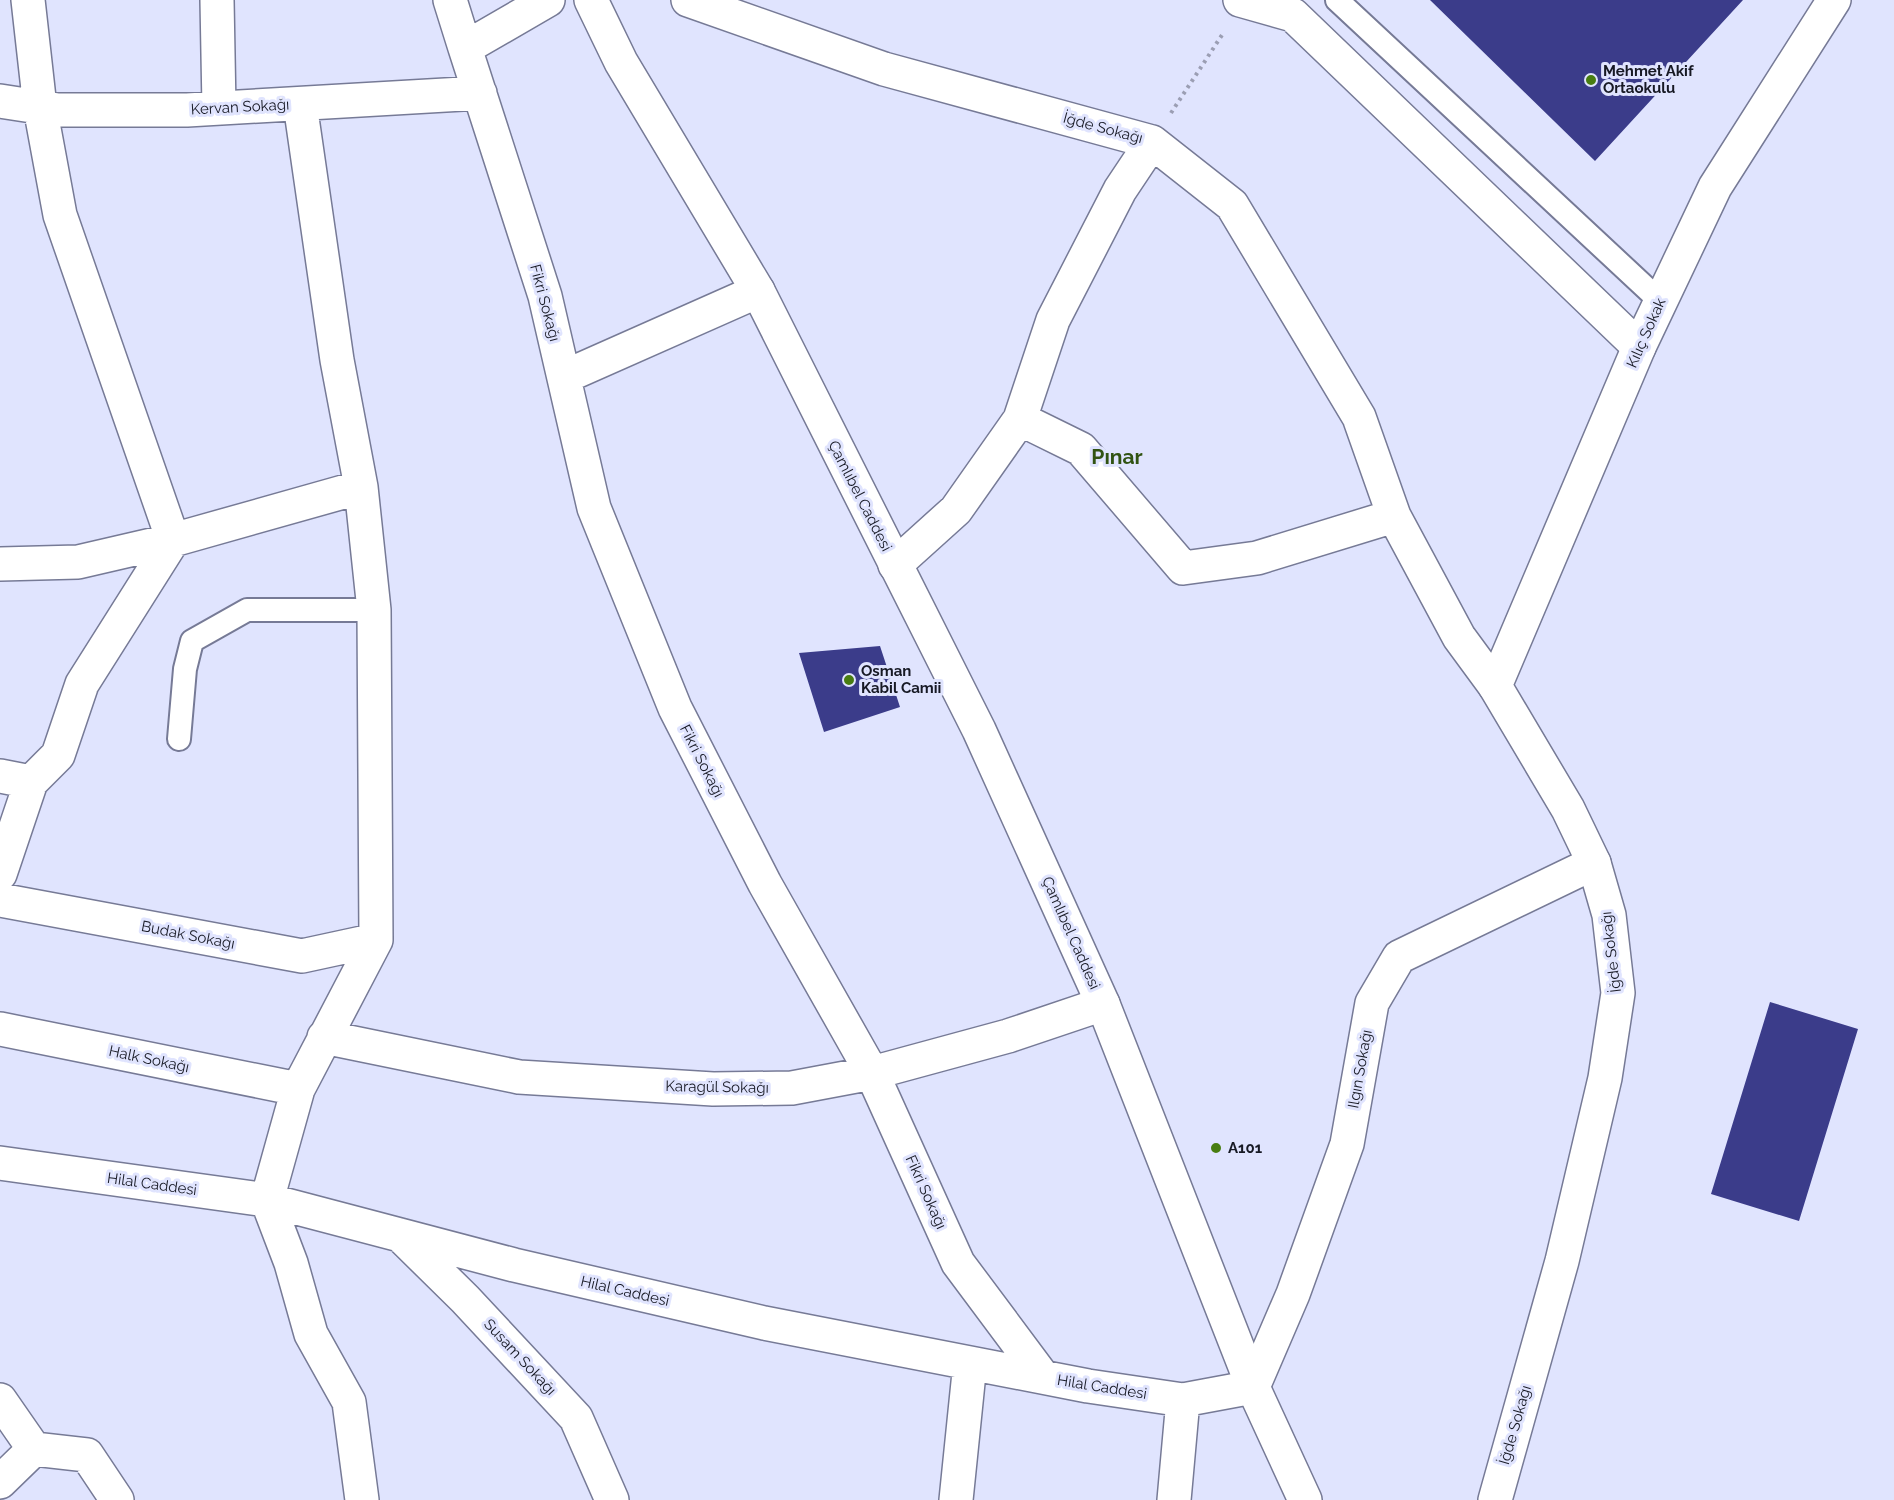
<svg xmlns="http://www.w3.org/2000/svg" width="1894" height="1500" font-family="Raleway,sans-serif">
	<rect width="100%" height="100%" fill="#e0e4fe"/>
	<path fill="#3b3c8a" d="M1430,0h313l-148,161z
		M880,646l20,61 -76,25 -25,-79z
		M1770,1002l88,27 -59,192 -88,-27z"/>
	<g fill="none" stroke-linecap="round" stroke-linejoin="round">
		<g stroke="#767a96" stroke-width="26">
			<path id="lane" d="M1337,0l323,301
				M179,739l6,-70 7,-28 55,-31h127"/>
		</g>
		<g stroke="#767a96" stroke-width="36">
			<path id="street" d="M217,0l2,108
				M450,0l15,48
				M548,0l-83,48 80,248 49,212 81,200 90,176 107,189 86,190 85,114
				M688,0l196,69 268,73 80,63 127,212 35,99 65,121 36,49
				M1240,0l53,15 346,332
				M0,101l58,9h129l293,-17
				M300,104l37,256 24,127 13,123 2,330 -78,149 -31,111 24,63 20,71 38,68 13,98
				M564,377l194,-86
				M1020,419l61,30 102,119 74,-10 137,-42
				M0,564l78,-2 95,-22 188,-53
				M895,565l61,-55 64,-91 33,-99 67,-130 32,-48
				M0,776l31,6 27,-27 24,-71 91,-144 -113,-325 -20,-108 -12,-107
				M0,874l31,-92
				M0,900l302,56 74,-16
				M0,1029l298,60
				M324,1037l195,40 194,12 79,-1 80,-15 136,-37 95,-32
				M0,1163l267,37 247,65 250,58 324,63 95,14 70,-13 40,-93 54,-150 25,-141 27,-46 195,-94
				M400,1235l65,64 111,119 36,82
				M0,1400l34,49 -34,33
				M34,1449l53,6 30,45
				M956,1500l14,-137
				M1174,1500l9,-100"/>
		</g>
		<g stroke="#767a96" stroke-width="36">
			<path id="secondary" d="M591,0l30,62 137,229 221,439 124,274 150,383 52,113
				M1495,1500l67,-239 43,-183 13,-85 -9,-78 -15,-52 -26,-54 -73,-123 144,-339 76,-160 119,-187"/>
		</g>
		<path stroke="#9b9eb3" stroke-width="4" stroke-dasharray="3 4.5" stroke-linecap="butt" d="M1171,113l53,-81"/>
		<use href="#lane" stroke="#fff" stroke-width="22"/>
		<use href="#street" stroke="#fff" stroke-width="33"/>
		<use href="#secondary" stroke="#fff" stroke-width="33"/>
	</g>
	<g fill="#487d11" stroke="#e0e4fe" stroke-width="2">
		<circle cx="1591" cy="80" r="6"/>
		<circle cx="849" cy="680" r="6"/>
		<circle cx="1216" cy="1148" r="6"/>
	</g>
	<g text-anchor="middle" stroke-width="6" stroke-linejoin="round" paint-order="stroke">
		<g font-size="15" font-weight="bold" fill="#171924" stroke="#e0e4fe" text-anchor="start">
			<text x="1603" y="76">Mehmet Akif<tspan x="1603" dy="17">Ortaokulu</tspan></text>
			<text x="861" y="676">Osman<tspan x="861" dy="17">Kabil Camii</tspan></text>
			<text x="1228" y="1153">A101</text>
		</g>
		<g font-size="15" fill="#171924" stroke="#e0e4fe">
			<text transform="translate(240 107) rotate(-3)" y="5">Kervan Sokağı</text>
			<text transform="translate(1103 128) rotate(15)" y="5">İğde Sokağı</text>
			<text transform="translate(545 303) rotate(75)" y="5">Fikri Sokağı</text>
			<text transform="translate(1646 333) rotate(-66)" y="5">Kılıç Sokak</text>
			<text transform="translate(860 496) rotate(63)" y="5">Çamlıbel Caddesi</text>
			<text transform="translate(702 761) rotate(63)" y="5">Fikri Sokağı</text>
			<text transform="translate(1071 933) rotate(66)" y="5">Çamlıbel Caddesi</text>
			<text transform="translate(188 935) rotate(11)" y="5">Budak Sokağı</text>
			<text transform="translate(1611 952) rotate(-97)" y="5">İğde Sokağı</text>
			<text transform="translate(149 1059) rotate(12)" y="5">Halk Sokağı</text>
			<text transform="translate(1360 1069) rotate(-80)" y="5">Ilgın Sokağı</text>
			<text transform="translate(717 1087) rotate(1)" y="5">Karagül Sokağı</text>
			<text transform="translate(152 1184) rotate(8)" y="5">Hilal Caddesi</text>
			<text transform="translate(926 1192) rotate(66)" y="5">Fikri Sokağı</text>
			<text transform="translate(625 1291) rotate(13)" y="5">Hilal Caddesi</text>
			<text transform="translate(520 1357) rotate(47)" y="5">Susam Sokağı</text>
			<text transform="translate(1102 1387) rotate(9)" y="5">Hilal Caddesi</text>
			<text transform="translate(1515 1425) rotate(-74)" y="5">İğde Sokağı</text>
		</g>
		<g font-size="21" font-weight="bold" fill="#315313" stroke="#e0e4fe">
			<text x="1117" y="464">Pınar</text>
		</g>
	</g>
</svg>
